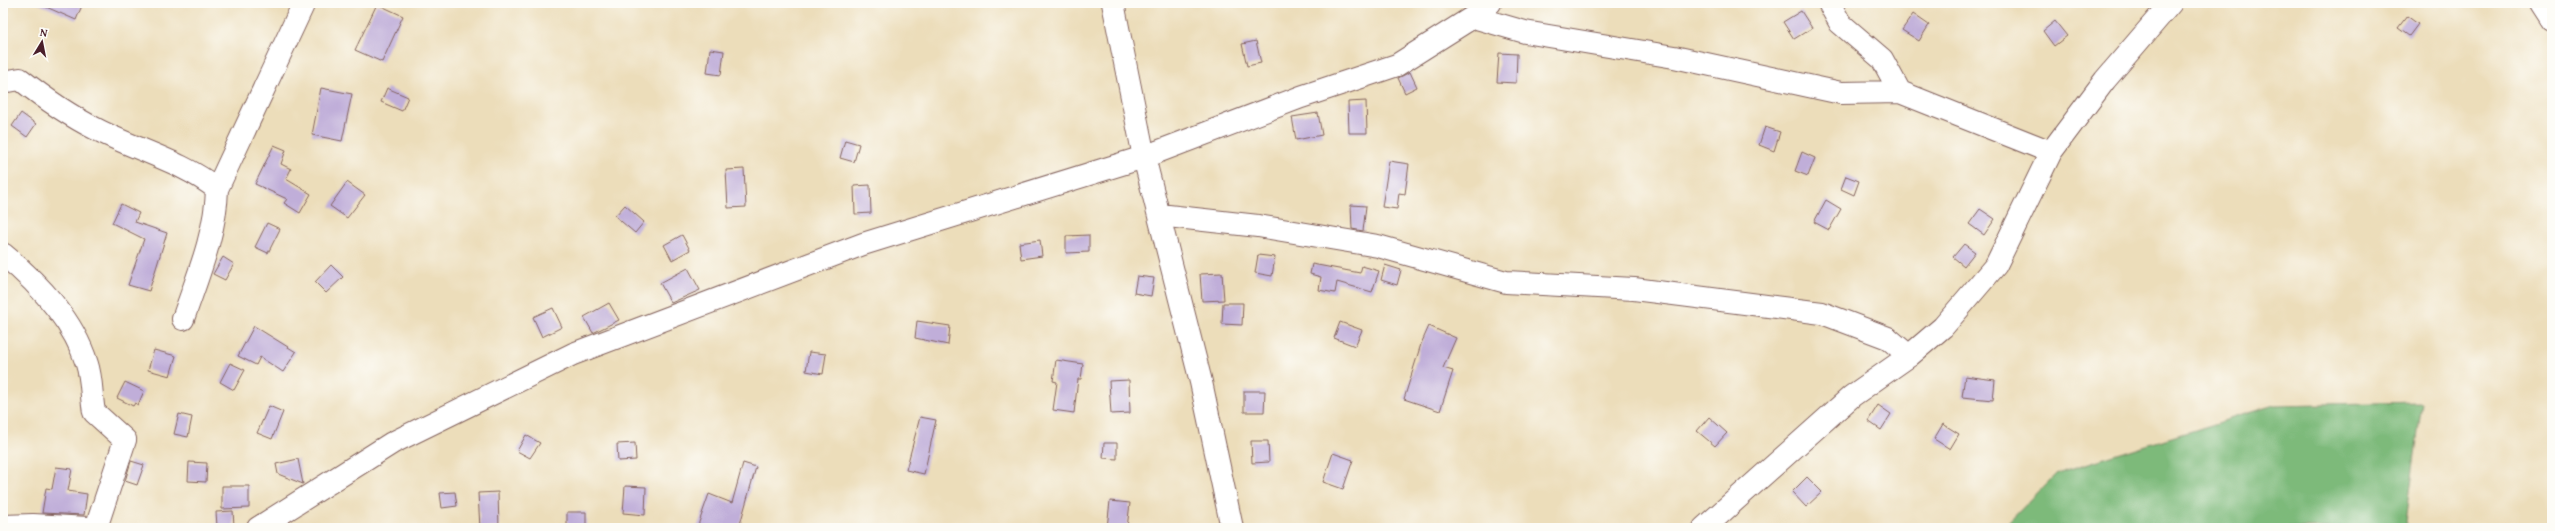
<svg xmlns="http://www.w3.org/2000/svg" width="2555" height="531" font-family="'Gentium Book Plus',serif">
	<rect width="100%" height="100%" fill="#fdfcf7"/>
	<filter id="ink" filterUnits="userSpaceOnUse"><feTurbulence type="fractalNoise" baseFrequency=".025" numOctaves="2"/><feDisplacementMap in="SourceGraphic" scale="8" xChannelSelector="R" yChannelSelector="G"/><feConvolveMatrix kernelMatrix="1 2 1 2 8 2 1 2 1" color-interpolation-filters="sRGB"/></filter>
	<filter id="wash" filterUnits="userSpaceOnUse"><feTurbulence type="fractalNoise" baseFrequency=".012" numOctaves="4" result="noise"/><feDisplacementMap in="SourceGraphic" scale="16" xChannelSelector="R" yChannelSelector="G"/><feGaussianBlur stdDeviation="0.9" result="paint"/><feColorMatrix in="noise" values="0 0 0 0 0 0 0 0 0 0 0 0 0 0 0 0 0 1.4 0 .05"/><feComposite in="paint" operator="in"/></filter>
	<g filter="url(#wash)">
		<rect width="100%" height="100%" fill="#ecddba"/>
		<path fill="#7dba7a" stroke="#646c52" d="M2422,402l-16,120 3,6h-406l54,-55 217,-68z"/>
		<g id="blocks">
			<path fill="#c0aed9" d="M37,3h46l-7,17z
				M377,4l26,12 -21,46 -27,-12z
				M1801,11l11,17 -18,11 -11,-17z
				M1913,14l16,11 -10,16 -17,-11z
				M2407,16l11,8 -9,12 -11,-8z
				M2055,21l12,15 -13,10 -11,-15z
				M1256,41l5,22 -14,3 -5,-22z
				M710,49l14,2 -3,24 -14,-2z
				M1499,53l18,1 -1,29 -19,-1z
				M1410,72l7,15 -12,6 -7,-15z
				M321,88l31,6 -10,47 -30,-6z
				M387,88l21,9 -6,14 -21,-9z
				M1366,101l1,32h-18l-1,-31z
				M21,113l15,11 -9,13 -15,-11z
				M1318,113l4,22 -26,5 -4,-23z
				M1765,127l15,5 -6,19 -15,-6z
				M845,140l14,4 -5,18 -14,-4z
				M274,145l12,5 -5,14 10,5 -5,10 25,15 -11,19 -16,-10 3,-4 -32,-15z
				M1802,152l13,6 -7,18 -13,-5z
				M1389,161l20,3 -4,30 -6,-1 -2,16 -15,-2z
				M744,169l2,38 -18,1 -2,-38z
				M1846,176l13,5 -5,14 -13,-6z
				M347,182l18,13 -18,23 -17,-12z
				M870,185l1,28 -16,1 -1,-28z
				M1826,200l15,9 -12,21 -15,-8z
				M121,204l18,9 -4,9 32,11 -18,58 -21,-6 16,-46 -32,-16z
				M625,205l19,17 -9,11 -20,-17z
				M1351,205l15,1 -3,25 -11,-2z
				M1980,209l15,10 -11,16 -15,-11z
				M267,223l13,6 -12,24 -13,-6z
				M682,235l8,15 -18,10 -8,-15z
				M1089,235v17l-23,1v-17z
				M1040,240l2,16 -21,3 -2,-16z
				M1964,244l11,8 -11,14 -11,-9z
				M1258,255l17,2 -3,19 -17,-3z
				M223,257l11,7 -9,16 -12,-6z
				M1312,264l48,9 2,-7 17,5 -7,21 -35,-10 -2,11 -16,-3 2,-13 -11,-3z
				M331,265l12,12 -17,16 -11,-11z
				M1385,265l16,5 -4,15 -16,-5z
				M688,268l12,22 -29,13 -11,-20z
				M1222,273l2,27 -22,1 -2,-27z
				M1137,276l17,2 -3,18 -17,-3z
				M609,303l10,17 -26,13 -9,-16z
				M1223,303h20l-1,22 -20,-1z
				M553,308l9,19 -20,10 -9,-20z
				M917,321l33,5 -2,19 -33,-7z
				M1340,322l22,8 -7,16 -21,-8z
				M254,326l42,26 -13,20 -23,-15 -4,8 -18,-9z
				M1429,326l27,12 -13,30 10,3 -13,40 -36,-12 17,-55z
				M154,350l22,6 -6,20 -22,-6z
				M809,352l17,2 -3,20 -17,-3z
				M1056,360l27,4 -2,15h-3l-4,34 -21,-3 4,-28 -4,-1z
				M230,363l15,7 -11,20 -14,-8z
				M1965,376l30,4 -2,20 -31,-3z
				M1129,380l1,33 -19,1 -2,-33z
				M125,382l19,9 -6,14 -3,-2 -2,3 -16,-8z
				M1244,391h21l-1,21h-20z
				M1878,405l13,9 -10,16 -13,-9z
				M269,406l14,6 -11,27 -15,-6z
				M179,414l13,3 -4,20 -14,-3z
				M920,417l16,3 -12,54 -18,-4z
				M1709,417l18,16 -12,13 -18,-15z
				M1943,424l16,10 -9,15 -16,-10z
				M526,435l14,8 -10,15 -13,-7z
				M1251,441h17l1,21 -17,1z
				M635,443l1,17 -18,1 -1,-17z
				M1104,443h13v16l-14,-1z
				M1333,453l20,7 -10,29 -20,-7z
				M298,459l5,25 -25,-10 -2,-10z
				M131,461l13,4 -7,20 -12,-4z
				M189,462l18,1 -1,19 -18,-1z
				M743,463l13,4 -17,61h-42l12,-34 23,9z
				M56,467l16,2 -4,22 19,3 -3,21 -42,-2 4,-25 6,1z
				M1807,477l15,15 -16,15 -14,-15z
				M222,486h27v22l-27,1z
				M625,486l21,1 -1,28 -22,-2z
				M455,492l2,14 -15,2 -2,-15z
				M498,492l1,36h-19l-2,-35z
				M1110,501l20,2 -3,25h-20z
				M233,511l1,15h-17l-1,-14z
				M567,512h19v16h-19z"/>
		</g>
	</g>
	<g filter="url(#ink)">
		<use href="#blocks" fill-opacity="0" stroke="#83625d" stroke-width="1"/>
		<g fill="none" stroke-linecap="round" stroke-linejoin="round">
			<g stroke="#83625d" stroke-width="24">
				<path id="minor" d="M1113,3l31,154 57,225 31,146
					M1829,3l11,20 42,36 18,33
					M2541,3l11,17
					M1473,17l52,15 149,25 167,36 59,-1 151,60
					M3,82l17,-3c24,19 48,36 76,50 40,21 86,32 121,60 -1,44 -20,89 -34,130
					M217,189l87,-186
					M1159,215l99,11 120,20 128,36 128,7 188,24 66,25 21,18
					M3,254c35,29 70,65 84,110 5,15 4,32 7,48l31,28 -29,88
					M3,526l30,-1 55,3
					M258,528l134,-85 181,-89 290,-110 281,-87 157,-60 96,-32 76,-48 17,-14
					M1704,528l148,-132 57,-40 34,-29 53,-62 55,-113 54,-72 66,-77"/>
			</g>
			<use href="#minor" stroke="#fff" stroke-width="22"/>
		</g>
	</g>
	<rect width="2555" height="531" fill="none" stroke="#fdfcf7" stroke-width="16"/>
	<g transform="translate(42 42) rotate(10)" stroke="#fdfcf7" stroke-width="3" paint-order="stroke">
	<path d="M0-3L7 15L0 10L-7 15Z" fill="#4a1f2b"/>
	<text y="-6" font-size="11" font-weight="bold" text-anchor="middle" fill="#4a1f2b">N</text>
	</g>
</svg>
